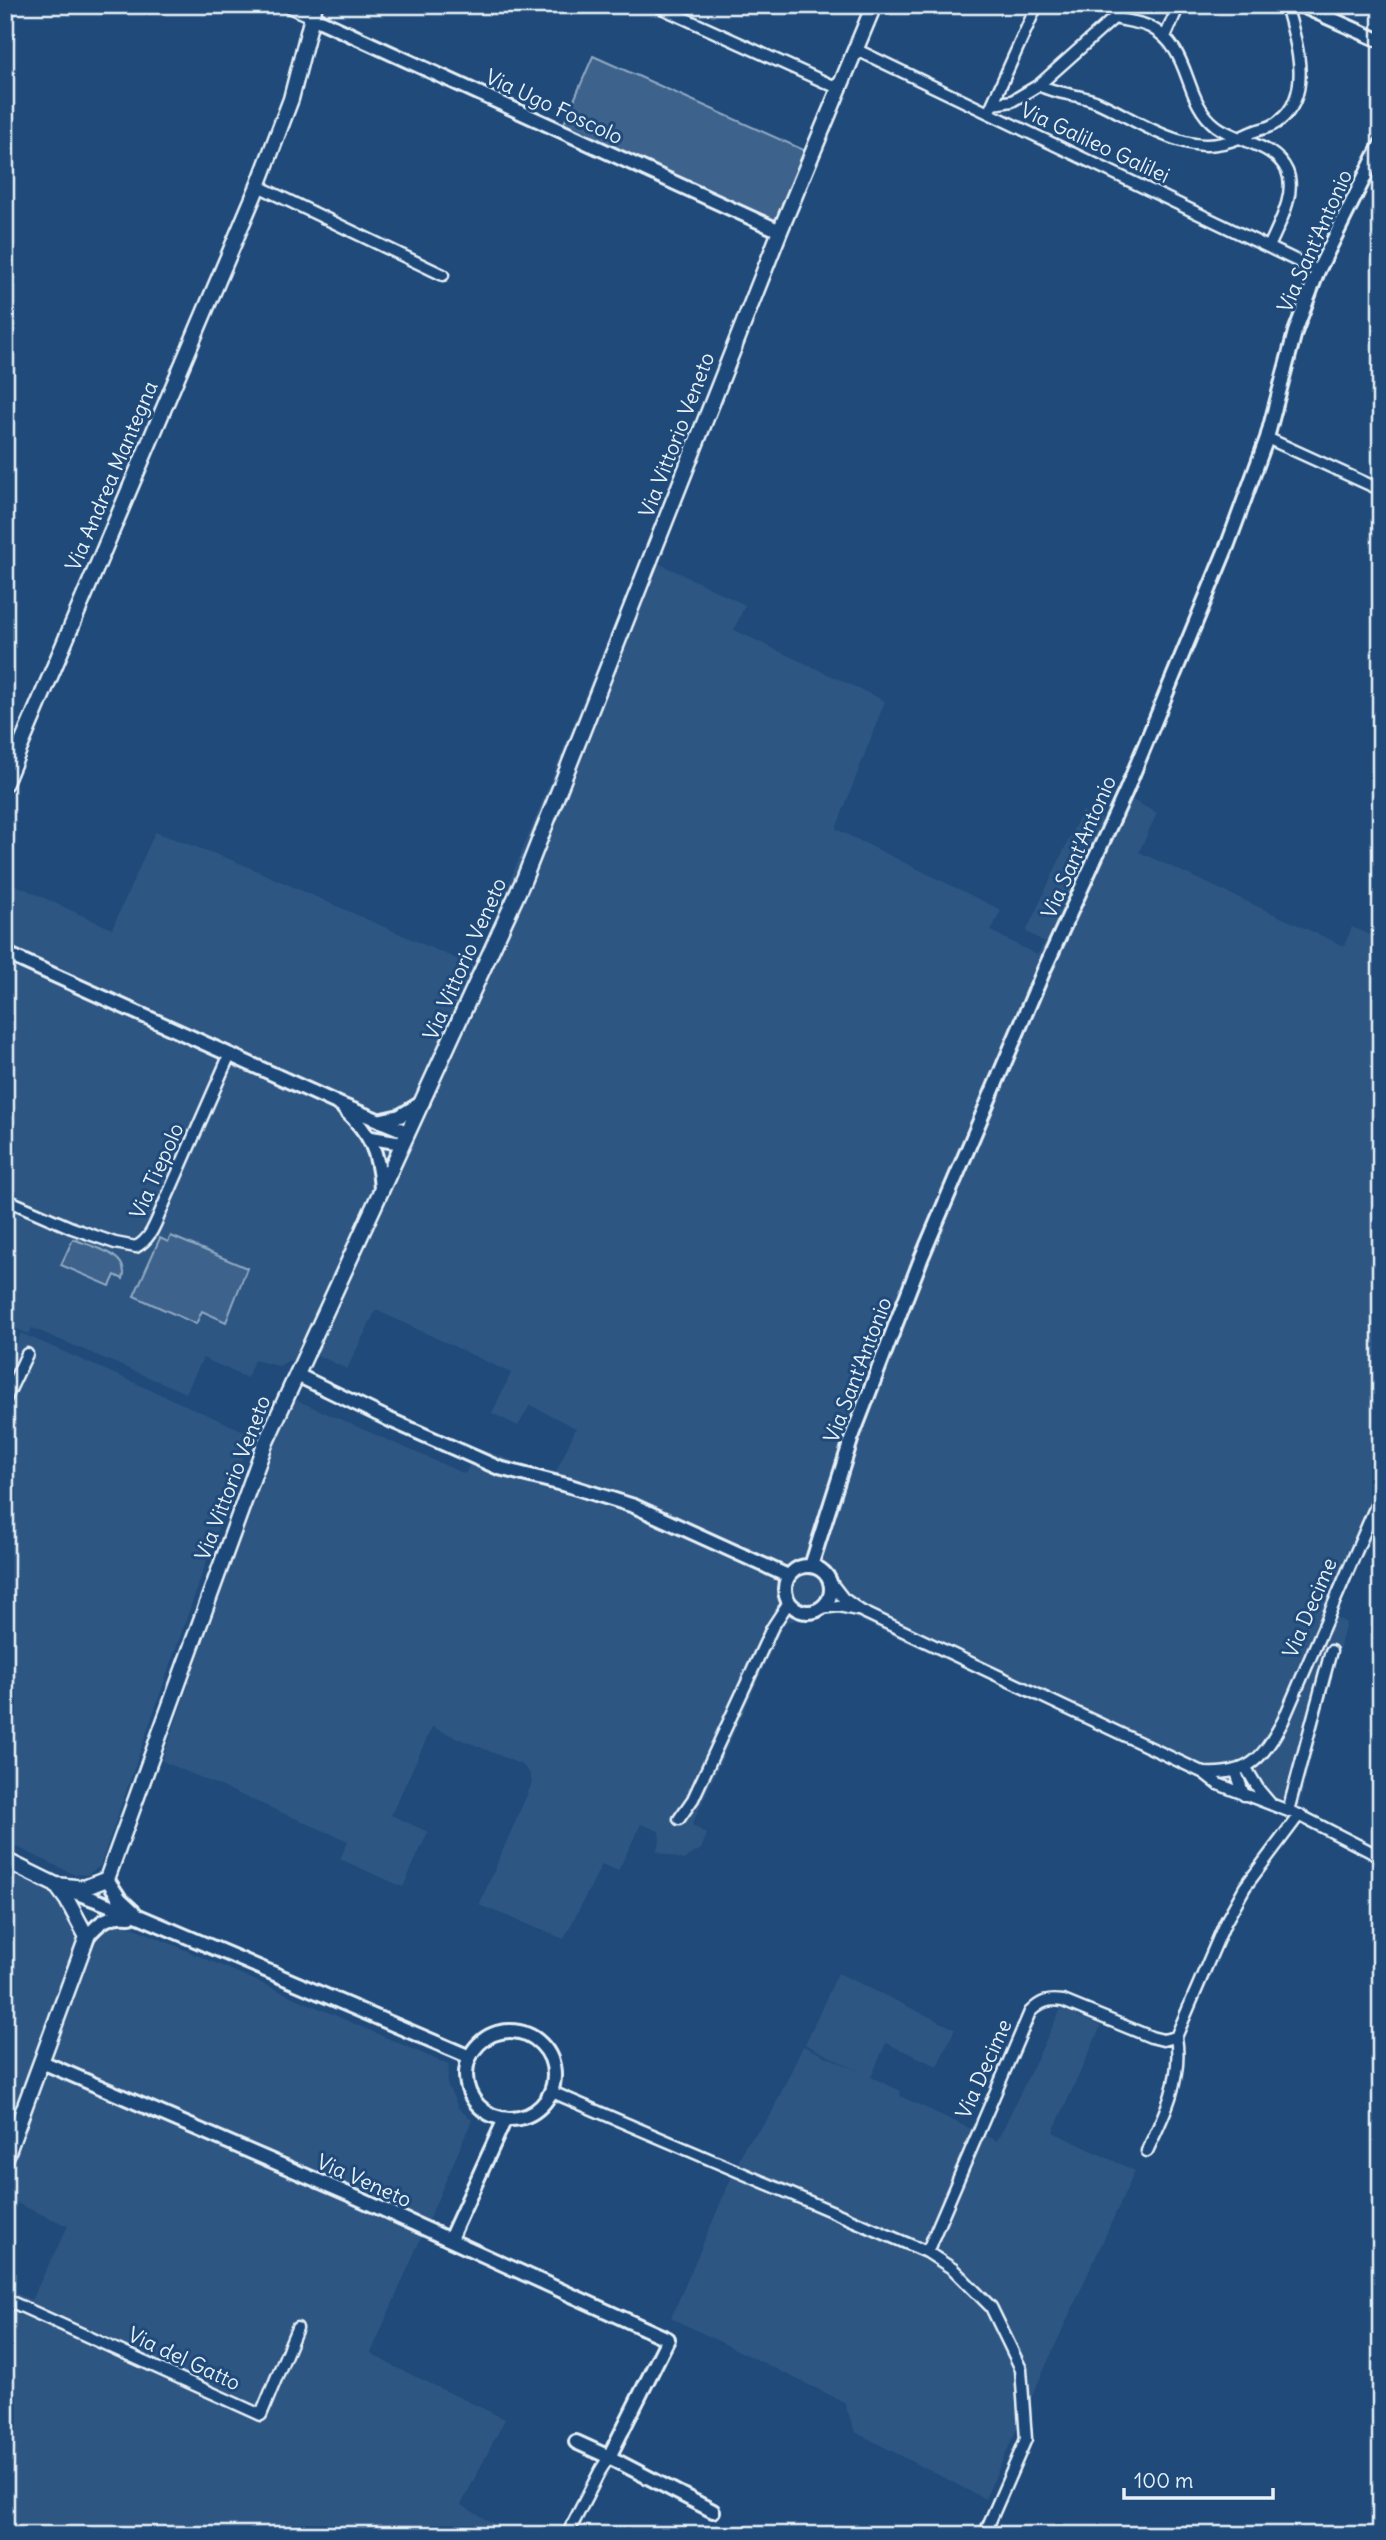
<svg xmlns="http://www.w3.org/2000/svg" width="1386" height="2540" font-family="Delius,sans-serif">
	<rect width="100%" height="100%" fill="#1f4a7a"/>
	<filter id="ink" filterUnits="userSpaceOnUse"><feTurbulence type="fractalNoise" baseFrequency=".0143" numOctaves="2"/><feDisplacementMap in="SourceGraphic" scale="14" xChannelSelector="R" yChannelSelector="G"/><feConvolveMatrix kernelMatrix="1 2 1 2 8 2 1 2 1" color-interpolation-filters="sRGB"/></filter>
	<g filter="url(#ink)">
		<path fill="#2e5683" d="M642,555l103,50 -11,25 151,71 -49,128 165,81 -10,21 46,24 8,-13 -19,-10 56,-121 21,8 12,-28 42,22 -18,39 205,94 8,-19 29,13v580l-46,97 11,6 -47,183 -7,10 -67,-27 -382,-176 -11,-1 -21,10 -16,-2 -11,3 -92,202 15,9 -6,15 -18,11 -27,-9 4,-9 -1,-11 -18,-7 -23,47 -16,-7 -38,75 -85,-34 53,-122 -3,-11 -7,-7 -90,-38 -41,88 37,17 -25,55 -63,-28 8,-18 -186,-80 115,-329 17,-33 171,75 12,-26 54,19 25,5 20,-44 -46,-23 -12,21 -26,-13 19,-40 -135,-63 -29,59 -30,-14 -6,14 -22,-9 -10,6 -25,-6 -7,18 -44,-20 -17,35 -154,-65 -3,6 -24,-10v-444l107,49 43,-97 82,30 238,105z
			M21,1333l230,101 -151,432 -13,9 -14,-1 -68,-33v-471z
			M5,1870l23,10 32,19 21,39 -76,204z
			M114,1922h7l328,143 -2,19 12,25 13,11 -101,233 20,12 114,54 -44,86 53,30h-509v-247l26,12 37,-74 -63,-28v-12l95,-255z
			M838,1973l117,56 -18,37 -51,-23 -15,34 30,14 -1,5 97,45 64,-132 40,17 -48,106 82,39 -150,328 -130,-67 -11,-30 -173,-84 74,-172 24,-28 34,-72 60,27 -58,-29z"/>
		<path fill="#3c628c" stroke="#92aac2" stroke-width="2" d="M593,56l213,95 -29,71h-7l-208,-94z
			M171,1236l76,32 -21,54 -24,-11 -6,13 -62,-28 26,-58 8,4z
			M73,1239c17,7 58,15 50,40l-8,-4 -5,11 -49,-21z"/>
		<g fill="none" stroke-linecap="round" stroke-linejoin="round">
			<g stroke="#e8f1f8" stroke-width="15">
				<path id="minor" d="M284,5l28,12
					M655,5l183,83
					M1114,18c11,3 26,4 36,9 43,22 32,73 66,99 22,16 59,18 71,45 10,23 -9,55 -18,76
					M1165,37l14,-32
					M855,49l463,222
					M1039,85c19,10 36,8 56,16 28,12 53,30 83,39 26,9 48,5 72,-7 10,-5 20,-4 29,-12 35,-27 17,-80 7,-116
					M993,104l19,-3 27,-16 75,-67 8,-13
					M991,107l46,-102
					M258,186l185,89
					M1267,438l114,52
					M5,1199l67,29 43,15 21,4c14,-8 18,-20 24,-34l70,-159
					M5,1400l22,-46
					M829,1580l14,18 18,13 343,162 14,11 81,31 82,42
					M820,1608l19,-2 18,4
					M1246,1768l13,22 11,13
					M1236,1772l8,23
					M1205,1773c45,2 57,-14 78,-52l98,-227
					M1288,1811l43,-160
					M679,1819l14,-20 79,-171 17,-26
					M552,2092l375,160 26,17 38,38 30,62 5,70 -42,96
					M1147,2151c17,-35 36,-73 29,-114
					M927,2252l103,-240c11,-11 18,-13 33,-11l88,36 12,3 13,-3 49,-114 20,-36 54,-72
					M5,2299l256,116 36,-87
					M567,2535l33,-64 9,-14"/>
			</g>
			<g stroke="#e8f1f8" stroke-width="18">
				<path id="tertiary" d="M1300,5l81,36
					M312,17l468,214
					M5,953l334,151 68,28
					M344,1109c27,25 34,42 37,79
					M382,1120l18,-4 23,-14
					M371,1138l31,5
					M297,1375l93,45 109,48 71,18 64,20 154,70
					M811,1566l41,-129 69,-178 123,-289 82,-179 102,-247 39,-106 28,-106 23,-61 63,-127
					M785 1589a23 23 0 1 1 46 0a23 23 0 1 1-46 0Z
					M107,1879l13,20 15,14
					M66,1889l75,28 329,140
					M87,1937c13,-16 23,-23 43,-21
					M466 2075a44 44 0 1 1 88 0a44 44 0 1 1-88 0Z
					M42,2062l309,133 317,144 -59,118
					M450,2239l55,-120
					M576,2442l33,15 104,54"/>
			</g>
			<g stroke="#e8f1f8" stroke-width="19">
				<path id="secondary" d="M5,783l253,-597 33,-87 24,-94
					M5,1860l51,25 28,3 23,-9 158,-435 259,-565 256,-648 94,-226
					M5,2160l82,-223 -20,-37 -11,-15"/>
			</g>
			<use href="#minor" stroke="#1f4a7a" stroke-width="10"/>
			<use href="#tertiary" stroke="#1f4a7a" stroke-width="12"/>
			<use href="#secondary" stroke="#1f4a7a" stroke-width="14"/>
		</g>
	</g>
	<g text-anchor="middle" stroke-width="6" stroke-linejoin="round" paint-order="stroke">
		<g font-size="21" fill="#e8f1f8" stroke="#1f4a7a">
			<text transform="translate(554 107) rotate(25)" y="7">Via Ugo Foscolo</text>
			<text transform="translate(1095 143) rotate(25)" y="7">Via Galileo Galilei</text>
			<text transform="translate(1315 241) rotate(-66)" y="7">Via Sant'Antonio</text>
			<text transform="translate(677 435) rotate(-69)" y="7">Via Vittorio Veneto</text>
			<text transform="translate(112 476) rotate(-67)" y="7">Via Andrea Mantegna</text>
			<text transform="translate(1079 847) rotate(-66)" y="7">Via Sant'Antonio</text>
			<text transform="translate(465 959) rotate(-66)" y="7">Via Vittorio Veneto</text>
			<text transform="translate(157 1171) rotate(-66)" y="7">Via Tiepolo</text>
			<text transform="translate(858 1370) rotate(-69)" y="7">Via Sant'Antonio</text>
			<text transform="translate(233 1478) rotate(-69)" y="7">Via Vittorio Veneto</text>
			<text transform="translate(1310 1608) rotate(-67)" y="7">Via Decime</text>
			<text transform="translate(984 2069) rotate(-66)" y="7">Via Decime</text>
			<text transform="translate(364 2181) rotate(24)" y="7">Via Veneto</text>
			<text transform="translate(184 2359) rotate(25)" y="7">Via del Gatto</text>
		</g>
	</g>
	<rect width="1386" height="2540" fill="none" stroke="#1f4a7a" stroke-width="28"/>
	<rect x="14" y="14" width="1358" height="2512" fill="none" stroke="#e8f1f8" stroke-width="2.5" filter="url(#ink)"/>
	<path d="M1124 2488v10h149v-10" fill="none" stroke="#e8f1f8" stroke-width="3.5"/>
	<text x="1134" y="2488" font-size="21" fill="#e8f1f8" stroke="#1f4a7a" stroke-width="5" paint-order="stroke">100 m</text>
</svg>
